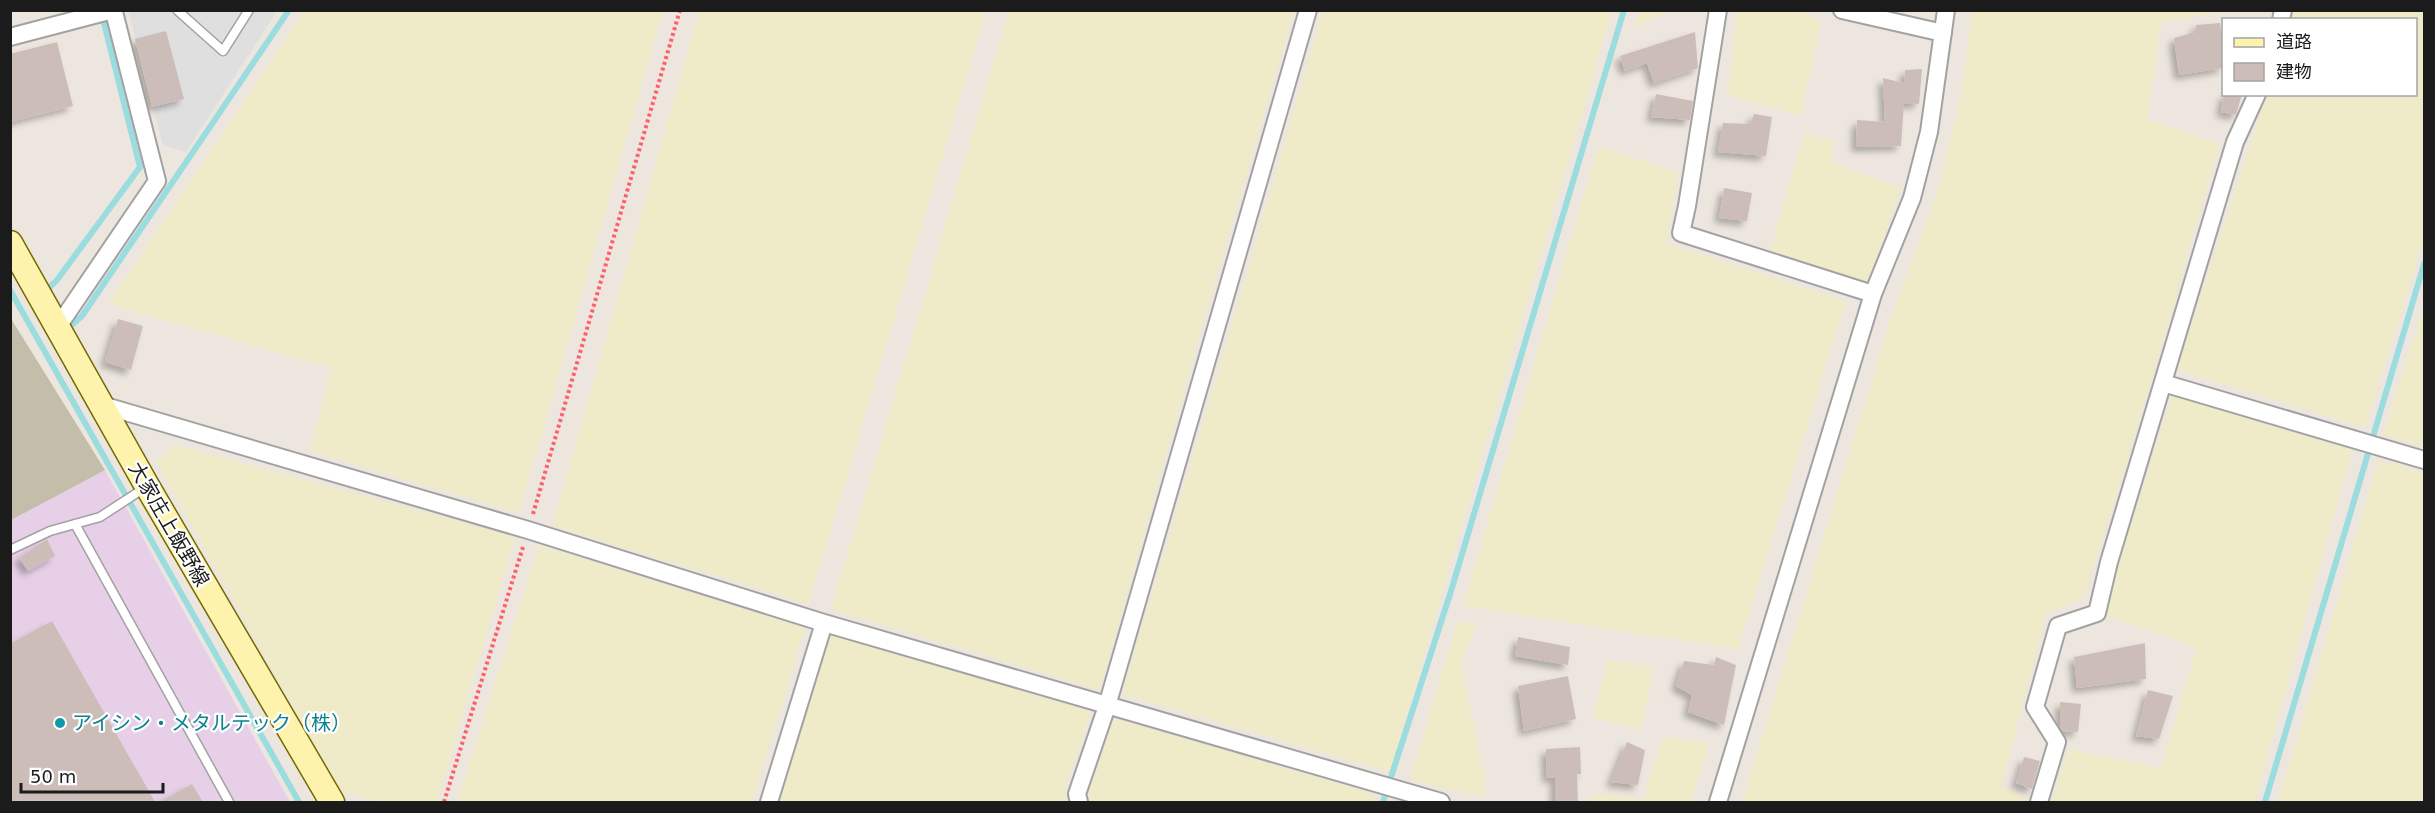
<svg xmlns="http://www.w3.org/2000/svg" width="2435" height="813" font-family="'DejaVu Sans','Noto Sans JP',sans-serif">
	<defs>
		<filter id="shadow"><feDropShadow dx="-5" dy="5" stdDeviation="3" flood-color="#0004"/></filter>
	</defs>
	<rect width="100%" height="100%" fill="#ede6df"/>
	<path fill="#e7d0e7" d="M105,470l185,332h-279v-284z"/>
	<path fill="#c2beaa" d="M10,317l95,153 -94,50h-1z"/>
	<path fill="#efeac8" d="M305,10l358,1 -144,502 -209,-62 21,-83 -223,-64z
		M699,11h287l-177,593 -257,-78z
		M1009,11h285l-86,294 -108,385 -269,-81z
		M1323,11h289l-222,761 -268,-78 92,-308z
		M1639,11v-1l34,1 -39,16z
		M1737,11h65l19,11 -20,94 -73,-21z
		M1972,11h256l-67,11 -14,97 72,25 -64,225 -71,229 -38,15 -45,174 25,10 -1,5h-283l150,-488 44,-118 25,-101z
		M2293,11h131v227l-59,189 -188,-57 89,-275 150,-1v-74l-126,-1z
		M1804,134l30,7 -4,21 71,26 -34,98 -98,-30z
		M1598,146l81,27 -13,71 180,57 -108,348 -275,-43z
		M2424,303v144l-41,-12z
		M2172,396l180,54 -97,352h-203l16,-53 93,19 36,-121 -94,-32z
		M176,445l339,92 -78,265h-56l-42,-12 -183,-329z
		M2378,461l46,11v330h-146z
		M539,545l266,83 -53,174h-295z
		M1457,622l19,2 -15,39 25,121 -3,13 -73,-17z
		M831,633l260,79 -26,77 1,13h-287z
		M1607,660l47,7 -13,63 -47,-12z
		M1113,718l262,76 -3,8h-282l-1,-10z
		M1663,736l46,8 -18,58h-100l1,-8 51,5z"/>
	<path fill="#dfdfdf" d="M128,11h149l-91,141 -23,-7z"/>
	<g fill="none" stroke-linecap="round" stroke-linejoin="round">
		<path stroke="#9bdcdf" stroke-width="6" d="M10,290l289,512
			M45,292l12,-12 83,-113 -38,-152
			M65,331l17,-15 207,-306
			M1383,802l68,-211 173,-581
			M2265,802l159,-538"/>
	</g>
	<path fill="#cdbdb8" filter="url(#shadow)" d="M2220,23l3,21v24l-44,7 -5,-37 21,-6 1,-7z
		M166,31l18,68 -32,8 -17,-68z
		M1695,32l3,36 -44,15 -7,-20 -22,8 -5,-15z
		M57,42l16,64 -63,16v-68z
		M1922,69l-3,35 -15,-1 -3,43 -45,1 1,-27 28,2 -2,-44 21,5 1,-13z
		M1656,94l37,7 -3,19 -39,-3z
		M2224,94h18l-6,21 -15,-3z
		M1754,114l18,3 -6,39 -48,-4 5,-29 27,1z
		M1724,188l28,5 -5,28 -28,-3z
		M118,319l25,7 -12,44 -26,-8z
		M47,539l8,17 -27,15 -9,-13z
		M52,621l103,181h-145v-158z
		M1518,637l52,10 -2,18 -53,-9z
		M2145,643l1,36 -69,9 -3,-31z
		M1716,657l20,8 -12,60 -36,-13 4,-17 -16,-9 8,-25 30,4z
		M1568,676l8,43 -52,12 -6,-45z
		M2148,690l25,6 -14,43 -23,-3z
		M2060,702l21,2 -3,28 -16,-1 -2,-4z
		M1627,742l18,8 -7,35 -27,-3z
		M1580,747l1,27h-4l1,28h-23v-25l-8,1 -1,-29z
		M2024,757l16,4 -8,28 -16,-6z
		M192,784l11,18h-43z"/>
	<g fill="none" stroke-linecap="round" stroke-linejoin="round">
		<g stroke="#a2a2a2" stroke-width="11">
			<path id="lane" d="M177,10l46,41 26,-41
				M75,524l154,278
				M10,550l40,-19 50,-14 46,-30"/>
		</g>
		<g stroke="#a2a2a2" stroke-width="20">
			<path id="street" d="M1718,10l-31,196 -6,27 192,61
				M1842,10l101,23
				M2281,20l2,-10
				M10,37l103,-27
				M57,328l100,-147 -43,-169
				M2163,383l261,77
				M102,405l426,125 296,93 617,179
				M769,802l55,-179
				M1079,802l-2,-8 30,-88 201,-696
				M1718,802l155,-508 39,-96 17,-66 17,-122
				M2039,802l18,-60 -22,-35 23,-81 39,-13 12,-51 126,-420 22,-48"/>
		</g>
		<g stroke="#736a00" stroke-width="27">
			<path id="secondary" d="M10,243l137,243 185,316"/>
		</g>
		<path stroke="#ff5e6b" stroke-width="4" stroke-dasharray="3 3" stroke-linecap="butt" d="M533,514l147,-504
			M444,802l79,-255"/>
		<use href="#lane" stroke="#fff" stroke-width="8"/>
		<use href="#street" stroke="#fff" stroke-width="16"/>
		<use href="#secondary" stroke="#fef3ac" stroke-width="24"/>
	</g>
	<circle fill="#0f9aa8" stroke="#fff" stroke-width="2" cx="60" cy="723" r="6"/>
	<g text-anchor="middle" stroke-width="4.5" stroke-linejoin="round" paint-order="stroke">
		<g font-size="20" fill="#1b1b1b" stroke="#fff">
			<text transform="translate(169 524) rotate(60)" y="7">大家庄上飯野線</text>
		</g>
		<g font-size="20" fill="#0d838f" stroke="#fff" text-anchor="start">
			<text x="72" y="730">アイシン・メタルテック（株）</text>
		</g>
	</g>
	<rect width="2435" height="813" fill="none" stroke="#1b1b1b" stroke-width="24"/>
	<rect x="2222" y="18" width="195" height="78" fill="#ffffff" stroke="#a4a4a4" stroke-width="1.5"/>
	<rect x="2234" y="38" width="30" height="9" fill="#fef3ac" stroke="#a4a4a4" stroke-width="1.5"/>
	<text x="2276" y="48" font-size="18" fill="#1b1b1b">道路</text>
	<rect x="2234" y="63" width="30" height="18" fill="#cdbdb8" stroke="#a4a4a4" stroke-width="1.5"/>
	<text x="2276" y="78" font-size="18" fill="#1b1b1b">建物</text>
	<path d="M21 783v9h142v-9" fill="none" stroke="#1b1b1b" stroke-width="3"/>
	<text x="30" y="783" font-size="18" fill="#1b1b1b" stroke="#ffffff" stroke-width="4.5" paint-order="stroke">50 m</text>
</svg>
